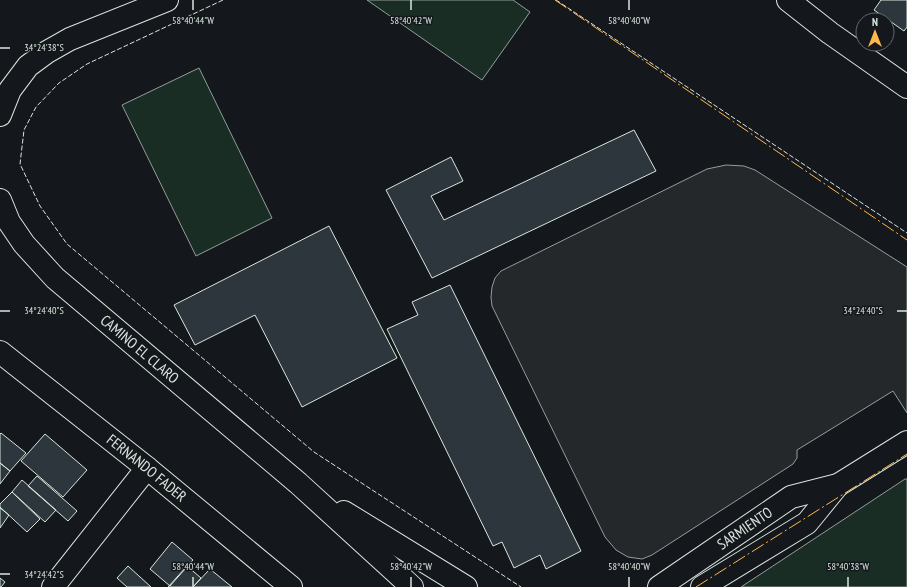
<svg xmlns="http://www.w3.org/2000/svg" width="907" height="587" font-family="'PT Sans Narrow',sans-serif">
	<rect width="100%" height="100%" fill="#14181c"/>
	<path fill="#1a2d24" stroke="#939e99" d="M367,0h146l17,12 -48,68z
		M199,68l73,150 -76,38 -74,-151z
		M905,479h2v108h-166z"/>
	<path fill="#24282b" stroke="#939e99" d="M726,165l18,1 11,4 152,97v146l-14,-22 -96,59v8l-4,6 -141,91 -10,4 -14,-2 -12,-7 -11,-13 -113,-231 -1,-9 1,-10 3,-9 6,-7 206,-102z"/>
	<path fill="#2c363c" stroke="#d8e6dc" d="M881,0h26v27l-3,4 -30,-21z
		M634,130l22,41 -224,107 -46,-88 65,-33 12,24 -32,15 13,24z
		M329,226l68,132 -95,49 -47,-92 -60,30 -21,-40z
		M450,285l131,266 -35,18 -6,-14 -26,13 -12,-26 -9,4 -106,-217 31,-14 -6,-13z
		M1,433l25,20 -16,18 -10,-8v-29z
		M45,434l42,36 -24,27 -42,-36z
		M0,463l10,8 -10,13z
		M37,476l40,35 -9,10 -40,-35z
		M22,480l34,30 -11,12 -33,-30z
		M12,492l28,27 -13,13 -27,-25v-3z
		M0,508l9,7 -9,13z
		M172,542l21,18 -23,26 -20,-17z
		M128,566l23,21h-24l-10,-9z
		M187,566l14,12 -8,9h-25z
		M210,569l22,18h-39z
		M0,578l5,4 -4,5h-1z"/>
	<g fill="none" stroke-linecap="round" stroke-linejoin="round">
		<g stroke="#d8e6dc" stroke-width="24">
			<g id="minor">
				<path d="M788,0l42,33 77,54"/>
				<path id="s1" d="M0,352l147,116 144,119"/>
				<path d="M53,587l94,-119"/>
				<path id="s2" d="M659,587l132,-90 47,-12 69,-43"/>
				<path d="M702,587l105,-64 31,-38"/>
			</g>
		</g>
		<g stroke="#d8e6dc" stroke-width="24">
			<g id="tertiary">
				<path d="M0,115l10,-25 18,-24 19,-14 23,-13 97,-39"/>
				<path id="s3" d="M0,200l9,22 15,22 31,34 243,205 114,104"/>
				<path d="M344,512l122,75"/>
			</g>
		</g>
		<use href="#minor" stroke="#14181c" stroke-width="22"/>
		<use href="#tertiary" stroke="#14181c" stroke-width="22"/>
		<path stroke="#d8e6dc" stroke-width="1" stroke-dasharray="5 2" stroke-linecap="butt" d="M223,0l-136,64 -28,19 -23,24 -12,23 -4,34 20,42 27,38 247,208 207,135
			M556,0l351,233"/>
		<path stroke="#ffb74d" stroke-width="1" stroke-dasharray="14 3 2 3" stroke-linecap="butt" d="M555,0l352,240
			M696,587l211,-133"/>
	</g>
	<path fill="none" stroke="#d8e6dc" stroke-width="1.5" d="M193,0v10M411,0v10M629,0v10M0,48h10M0,311h10M897,311h10M0,574h10M193,577v10M411,577v10M629,577v10M848,577v10"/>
	<g text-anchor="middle" stroke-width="3" stroke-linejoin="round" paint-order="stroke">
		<g font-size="15" fill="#d8e6dc" stroke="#14181c">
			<text dy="5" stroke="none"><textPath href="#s3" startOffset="207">CAMINO EL CLARO</textPath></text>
			<text dy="5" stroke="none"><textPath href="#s1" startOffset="187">FERNANDO FADER</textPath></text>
			<text dy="5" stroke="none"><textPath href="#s2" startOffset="104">SARMIENTO</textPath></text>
		</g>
	</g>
	<g font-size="10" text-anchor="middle" fill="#d8e6dc" stroke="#14181c" stroke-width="3" stroke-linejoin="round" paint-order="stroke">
		<text x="193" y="24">58°40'44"W</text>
		<text x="411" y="24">58°40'42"W</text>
		<text x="629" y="24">58°40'40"W</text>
		<text x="44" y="51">34°24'38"S</text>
		<text x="44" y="314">34°24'40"S</text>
		<text x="863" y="314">34°24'40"S</text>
		<text x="193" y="570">58°40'44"W</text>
		<text x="411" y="570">58°40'42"W</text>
		<text x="629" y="570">58°40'40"W</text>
		<text x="848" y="570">58°40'38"W</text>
		<text x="44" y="578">34°24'42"S</text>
	</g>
	<g transform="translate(875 32)"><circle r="19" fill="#14181c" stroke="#626a69"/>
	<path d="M0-3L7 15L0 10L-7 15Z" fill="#ffb74d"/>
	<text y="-6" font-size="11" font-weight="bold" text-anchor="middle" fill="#d8e6dc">N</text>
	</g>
</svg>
